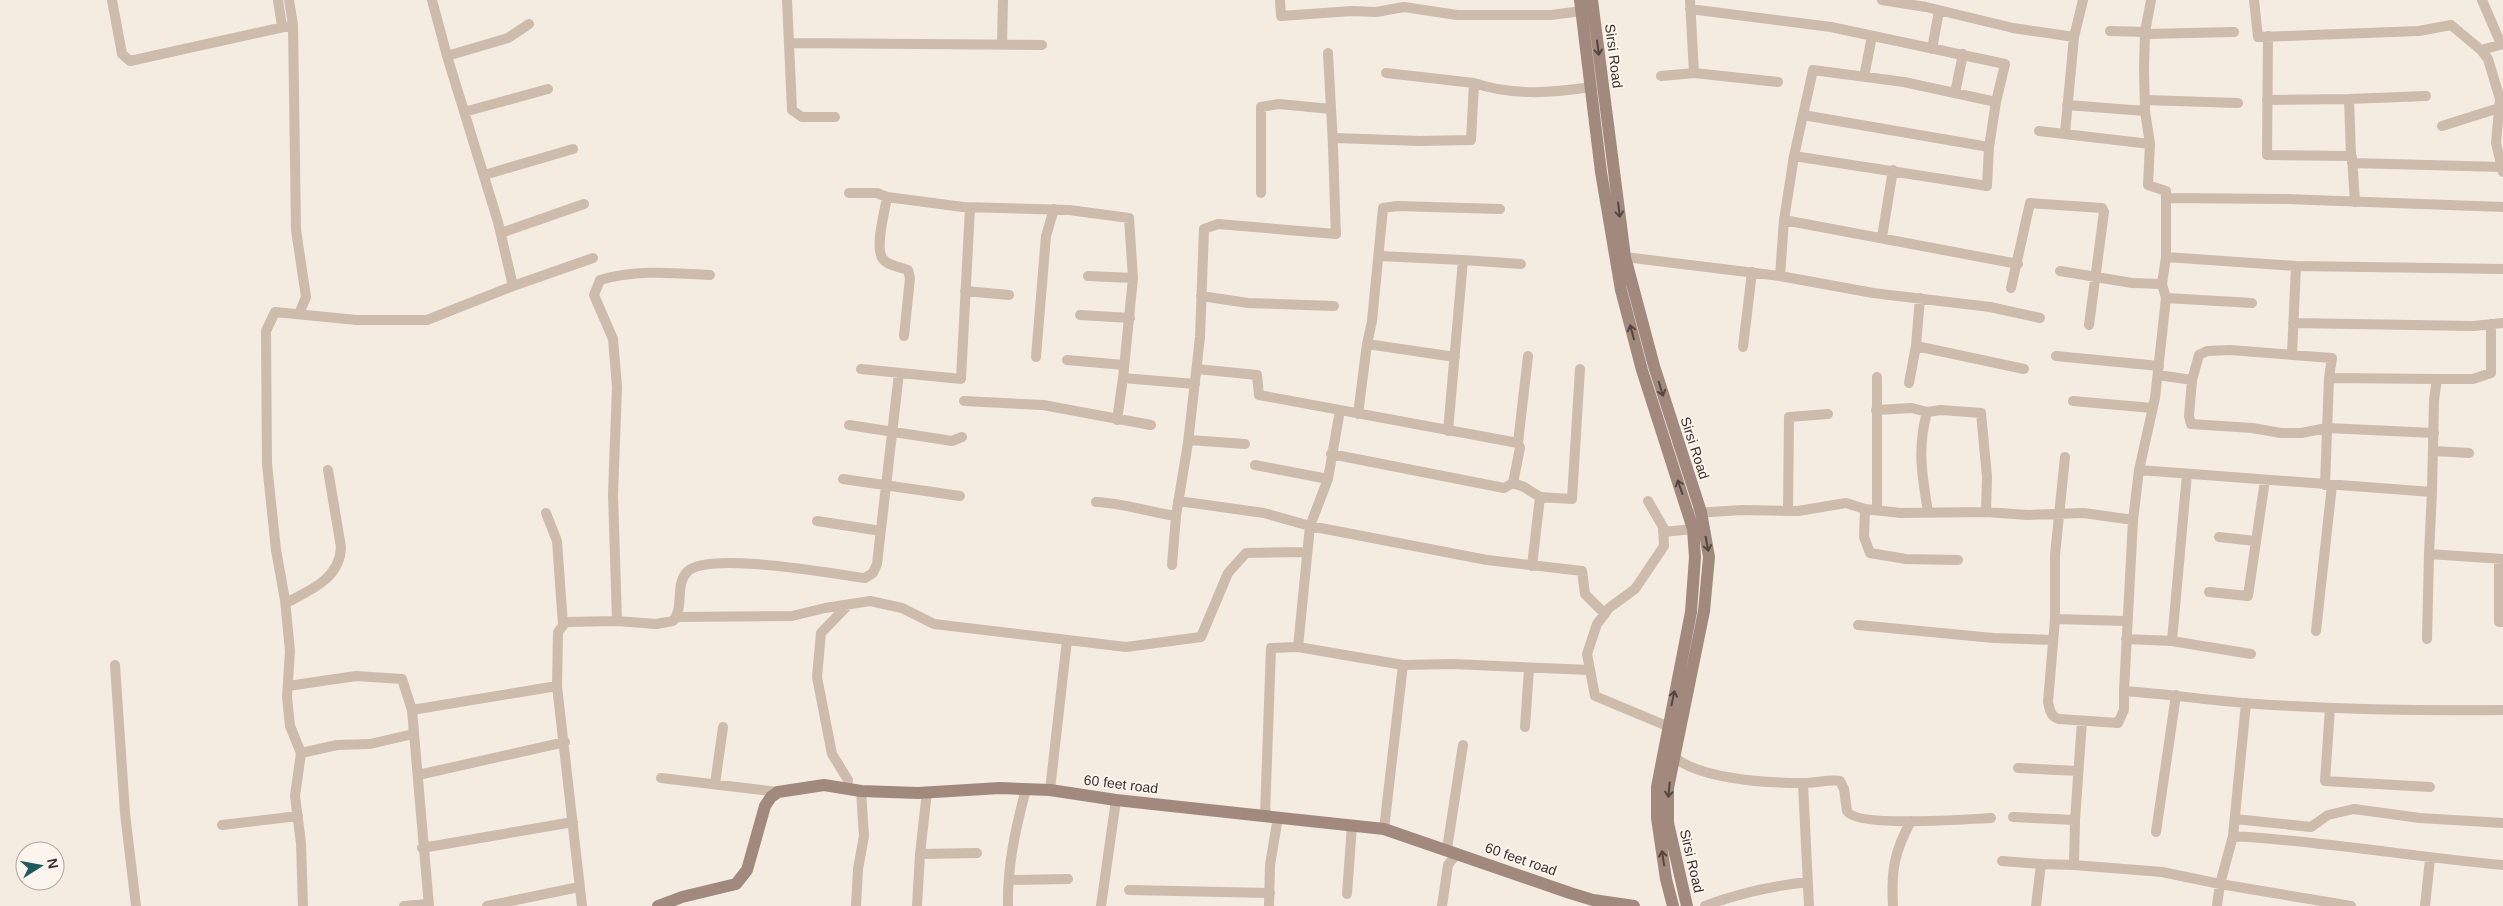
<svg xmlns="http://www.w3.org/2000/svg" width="2503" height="906" font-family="Arial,sans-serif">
	<rect width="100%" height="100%" fill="#f4ebe1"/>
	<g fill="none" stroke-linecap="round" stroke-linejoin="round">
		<path stroke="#cdbbac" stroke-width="10" d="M112,0l10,54 8,7 163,-36
			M278,0l4,26
			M289,0l4,25 3,205 10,67 -7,17
			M432,0l15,56 51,166 15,64
			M787,0l5,110 10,7h33
			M1280,0l1,16 71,-5 24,1 28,-5 53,8h94l31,-4
			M1690,0l4,73 84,9
			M1882,0l44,7 87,21 61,9 9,-37
			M2151,0l-6,32 -1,37 1,42 5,33 -2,41 18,6v66
			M2254,0l4,37 161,-6 32,-6 30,25 7,9 12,40 -4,44 7,29
			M2482,0l19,44
			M1690,9l141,18 174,37 -9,38 -7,45 -2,39 -193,-30
			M2110,31l35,1
			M2145,34l89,-2
			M789,43l253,2
			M1002,44l1,-44
			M1932,49l7,-38
			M2481,50l22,-6
			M1328,53l3,56
			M447,56l61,-18 21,-14
			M1386,73l88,10
			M1661,76l33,-3
			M1864,77l8,-41
			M1955,93l8,-39
			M2349,99l77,-3
			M2145,100l93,3
			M2267,100l82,-1 2,57 -84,-1 1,-119
			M1996,102l-92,-20 -91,-12 -19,86 -10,64 234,44
			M2067,105l78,6
			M464,112l84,-23
			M1803,115l186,32
			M2442,126l57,-18
			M2039,131l111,13
			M2065,133l9,-96
			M1335,138l85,3 51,-1 3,-57c39,13 77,10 117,4
			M2352,157l3,45
			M2352,163l150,4
			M484,175l89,-26
			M849,193h28l10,4 76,10 106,3 60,8 4,60 -10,100 72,6
			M887,197c-2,14 -13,51 -4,62 5,7 18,8 25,11l2,8 -6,58
			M2166,198l120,1 217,8
			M501,233l83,-29
			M1882,237l11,-67
			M1379,256l84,4 -15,171
			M1625,257l155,19 93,17 117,14 50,11
			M1463,260l58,4
			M2060,271l72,12 30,1 4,14 86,5
			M1088,276l45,2
			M1780,276l4,-56
			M2162,284l4,-27 130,9 207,3
			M2011,288l19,-85 72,5 2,4 -15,113
			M965,291l44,4
			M1201,296l47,7 86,3
			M1920,298l-4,48 108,23
			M1080,315l50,3
			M2293,323l180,3 30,-3
			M1367,344l88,13
			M1743,347l9,-75
			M2292,354l4,-88
			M2056,356l103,10
			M1036,357l10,-121 8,-27
			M1067,360l57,5
			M861,369l100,10 9,-171
			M1197,369l60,6 2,20 259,48 10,-87
			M2158,375l34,5 7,-25 8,-4 23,-1 102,8 -3,20 108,1 -3,21 -2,92
			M2437,379h36l18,-6v-49
			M2192,380l-3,36 2,8 61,4 29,5h20l26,-5 107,5
			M1909,383l7,-37
			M964,401l79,4 108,20
			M2073,401l79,7
			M1876,410l36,-2 15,4
			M1358,414l9,-70 5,-23 11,-113 14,-2 103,3
			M1117,420l6,-42
			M849,425l103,16 10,-4
			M1189,440l56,4
			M2434,451l35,2
			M1331,454l173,34 9,-5 7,-35 -2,-5
			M2065,457l-10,98v64l-7,83c2,8 2,14 11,17l59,4 6,-13v-19
			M1255,465l73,14
			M2139,470l16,-72 11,-100
			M843,479l117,17
			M1513,483l11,4 16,10 -8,69
			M2325,485l4,-107
			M1540,497l32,2 8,-130
			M1178,501l86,12 46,13 177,34 95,11 3,23 20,20
			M1648,501l15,26 1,19 -29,43 -26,19 -12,16 -10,30 8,42 72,30
			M1096,502c27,1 53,10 80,14l12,-73 12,-106 4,-108 14,-5 118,10c-2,-42 -2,-83 -5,-125l-52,-5 -18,3v86
			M1865,509l-1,28 6,16 36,6 52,1
			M1877,510v-133
			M1788,511l1,-94 39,-3
			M1928,512c-6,-37 -11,-63 -1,-100l14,-2 40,3 6,64 -1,35
			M546,513l11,28 6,84
			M1695,513l47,-3 56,1 48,-8 19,6 36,4 85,-1 42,3 56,-2 49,7 6,-50 293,22 -3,62 74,5
			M2133,520l-9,171c45,3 89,10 133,13 79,5 165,7 246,6
			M817,521l64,10
			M1663,532l30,-3
			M2219,537l36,4
			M2499,559v63h4
			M1172,565l4,-49
			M2209,592l39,4 17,-116
			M286,603c24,-13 54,-24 55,-56l-13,-77
			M676,617l116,-1 33,-8 45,-7 32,7 32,16 192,23 75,-10 27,-64 18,-20 61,-1
			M2055,619l71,2
			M617,621l-4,-127 4,-107 -4,-48 -19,-44 6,-15c36,-11 74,-7 110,-5
			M1858,625l135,13 60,2
			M2316,631l16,-146
			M2126,639l46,2 79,13
			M2427,639l2,-85
			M2172,641l15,-167
			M1298,647l12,-121 18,-47 12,-69
			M115,665l10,148 11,93
			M288,686l68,-10 46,3 10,31 17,196
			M2330,708l-5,73 105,6
			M412,710l145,-24
			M2082,721l-7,99 -1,45 88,7 58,12 131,22
			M1525,727l4,-58
			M301,753l36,-8 33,-1 43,-10
			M1670,753c23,26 97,30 131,30 13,1 26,-4 39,-2l4,8 3,22c9,17 122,8 144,7
			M2018,768l60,3
			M418,775l147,-33
			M661,778l117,14
			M715,784l8,-57
			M1803,784l6,122
			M847,789l1,-9 -16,-26 -15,-77 4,-44 27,-28
			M1050,790l17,-150
			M1265,815l6,-167 27,-1 105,18 50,-1 136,6
			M2013,817l62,3
			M2235,819l76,8 17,-12 26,-6 66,9 83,5
			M222,825l76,-9
			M1384,829l19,-164
			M2156,832l20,-137
			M2233,836c91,5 180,21 270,29
			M422,848l151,-26
			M1447,849l16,-104
			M920,854l57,-1
			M2002,861l39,3
			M1009,880l59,-1
			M1129,890l141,3
			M1347,894l5,-69
			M303,906l-2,-63 -6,-47 6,-43 -11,-27 -3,-29 3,-46 -5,-51 -9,-50 -9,-86 -1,-133 9,-19 82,8h70l86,-34 80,-28
			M404,906l24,-2
			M487,906l92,-19
			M582,906l-25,-220 1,-54 8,-10 51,-1 39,3 17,-3c12,-14 1,-37 15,-50 23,-20 144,3 177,7l8,-5 4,-9 22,-191
			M856,906l2,-37 6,-33 -3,-45
			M917,906l3,-52 7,-62
			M1008,906c-1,-40 8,-79 18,-117
			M1101,906l15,-106
			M1269,906l1,-41 8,-48
			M1442,906l6,-41 9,-12
			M1705,906c34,-13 66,-20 103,-24
			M1893,906c-2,-35 1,-54 18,-85
			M2036,906l5,-42 33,1
			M2217,906l3,-22 13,-48 13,-133
			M2425,906l5,-47"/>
		<path stroke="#a18a7d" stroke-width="12" d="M1580,0l21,172 20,118 21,80 51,159 2,28 -4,55 -34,175v31l9,61 7,27
			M1592,0l33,257 29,109 47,146 8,45 -5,54 -36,177v35l19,83
			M658,906l24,-9 54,-13 11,-14 18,-64 6,-9 7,-5 46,-7 37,6 57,2 82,-5 50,2 66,10 268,29 186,64 23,7 41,6"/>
	</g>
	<defs><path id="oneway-shaft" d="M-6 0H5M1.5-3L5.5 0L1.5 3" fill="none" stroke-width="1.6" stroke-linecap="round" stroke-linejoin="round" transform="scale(1.25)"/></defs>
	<g stroke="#544640">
		<use href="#oneway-shaft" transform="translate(1598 48) rotate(83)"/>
		<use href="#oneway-shaft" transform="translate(1619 210) rotate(83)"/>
		<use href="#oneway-shaft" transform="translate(1632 332) rotate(-105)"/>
		<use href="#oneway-shaft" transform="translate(1661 389) rotate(73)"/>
		<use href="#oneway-shaft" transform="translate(1680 487) rotate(-109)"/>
		<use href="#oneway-shaft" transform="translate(1707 544) rotate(79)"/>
		<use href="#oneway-shaft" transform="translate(1673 698) rotate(-78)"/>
		<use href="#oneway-shaft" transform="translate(1669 790) rotate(95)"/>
		<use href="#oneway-shaft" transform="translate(1663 858) rotate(-99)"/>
	</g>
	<g text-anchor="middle" stroke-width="4" stroke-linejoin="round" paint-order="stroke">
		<g font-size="14" fill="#3b302b" stroke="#fbf5ee">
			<text transform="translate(1614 56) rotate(83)" y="5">Sirsi Road</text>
			<text transform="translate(1695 448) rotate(72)" y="5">Sirsi Road</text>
			<text transform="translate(1121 784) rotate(7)" y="5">60 feet road</text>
			<text transform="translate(1521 859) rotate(19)" y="5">60 feet road</text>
			<text transform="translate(1692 861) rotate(77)" y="5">Sirsi Road</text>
		</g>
	</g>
	<g transform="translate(40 866) rotate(79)"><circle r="24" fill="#fbf5ee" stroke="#aea6a0"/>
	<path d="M0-4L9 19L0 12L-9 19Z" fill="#1f5a5e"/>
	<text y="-8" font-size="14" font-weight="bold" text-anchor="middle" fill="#3b302b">N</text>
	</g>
</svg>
